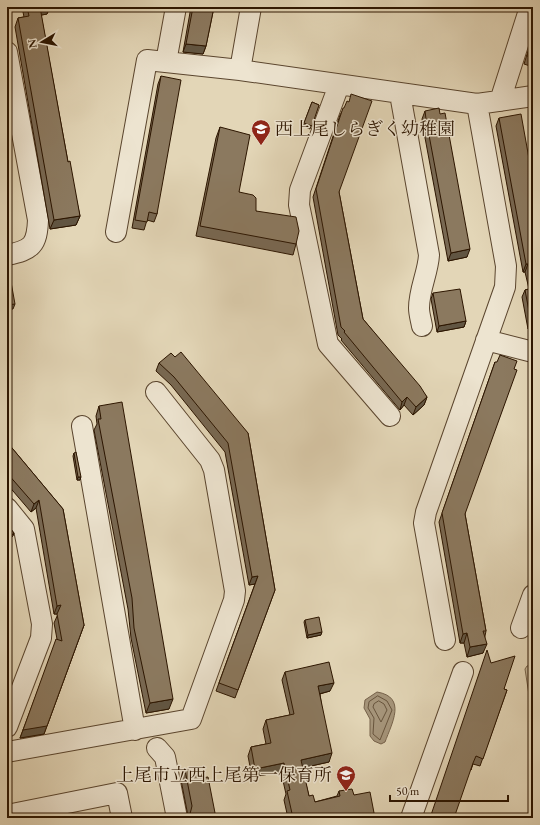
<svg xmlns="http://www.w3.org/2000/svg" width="540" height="825" font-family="'EB Garamond','Noto Serif JP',serif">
	<rect width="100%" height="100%" fill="#e3d6b7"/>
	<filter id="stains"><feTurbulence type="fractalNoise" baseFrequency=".005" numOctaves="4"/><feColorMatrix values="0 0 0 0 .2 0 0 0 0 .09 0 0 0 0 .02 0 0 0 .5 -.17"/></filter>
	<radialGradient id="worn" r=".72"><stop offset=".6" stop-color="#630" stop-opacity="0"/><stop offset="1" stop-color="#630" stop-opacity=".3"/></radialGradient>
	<path fill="#c4b598" stroke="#78654c" d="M533,665v30h-4l-4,-26 2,-3z"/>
	<path fill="#a59479" stroke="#756149" d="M377,692c30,5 15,31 8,50l-4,2 -7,-3 -4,-5v-17l-6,-11 1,-8z"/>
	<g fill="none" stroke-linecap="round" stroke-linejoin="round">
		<path stroke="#68543c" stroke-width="1" d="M378,696l9,5 5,9 -12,30 -7,-6 1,-16 -6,-10 1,-6z
			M379,701l5,3 3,6 -6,12 -8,-15 1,-3z"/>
		<g stroke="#5a452e" stroke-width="22">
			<path id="minor" d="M251,7l-11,63 237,34 56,-8
				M7,52l31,168c-1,25 -6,30 -31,35
				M166,62l10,-55
				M339,85l-39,105 -1,15 29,139 62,72
				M400,94l29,161c-1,18 -10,34 -10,53 0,6 2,12 3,18
				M500,101l30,-94
				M116,232l31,-172 93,10
				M486,340l47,12
				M82,426l53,304
				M7,508l17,21 18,95 -1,14 -34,89
				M521,628l12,-33
				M445,640l-21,-117 2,-11 79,-225 1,-21 -29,-162
				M157,748l8,9 12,61
				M7,752l184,-33 43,-119 1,-9 -21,-121 -4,-10 -54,-68
				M7,815l110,-22 5,25
				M411,818l52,-146"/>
		</g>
		<use href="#minor" stroke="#ede4d0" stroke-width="20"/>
	</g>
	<path fill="#786852" stroke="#2c1500" d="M22,7h28l-3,7 -6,1 27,147 12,54 -4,9 -26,4 -35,-202 3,-9 6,-1z
		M191,7h23l-8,39 -3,8 -20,-2z
		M533,35v32l-9,-3z
		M161,76l-4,138 -3,8 -7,-2 -3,10 -12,-2 26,-144z
		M312,102l7,3 -9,24 -7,-3z
		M344,108l-5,84 24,127 64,78 -3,8 -11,10 -9,-10 -4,5 -59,-70 1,-1 -4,-4 -25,-138 27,-82z
		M425,111l42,146 -19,4 -25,-134 -1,-8z
		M499,118l34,63v147l-5,1 -6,-32 3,-7 4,-1 -4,-17h-2l-27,-146z
		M220,127l19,65 17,19 40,33 -3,11 -97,-19 20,-98z
		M433,293l33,28 -2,6 -27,5 -6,-33z
		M175,357l73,76 27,157 -40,108 -19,-7 39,-107 -6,1 -24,-133 -54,-67 -15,-14 3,-8z
		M495,362l-30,152 21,117 -1,5 -2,17 -16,4 -3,-14h-4l-21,-121z
		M99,406l70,303 -23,4 -15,-75 -3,-29 -34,-179 3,-6 -1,-8z
		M7,442l56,67 21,116 -40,109 -24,4 37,-99 -3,-16 4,-9h-4l-18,-106 -5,4 -24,-28z
		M74,453l6,27h-3l-4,-24z
		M305,620l16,15 -14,3 -3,-16z
		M491,663l13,26 3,1 -27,76 -7,-2 -2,6z
		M285,672l45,19 -10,3 9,68 -27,6 7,28 6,6 22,-6 2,-5 15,4 21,23h-87l-4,-18 2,-6 -5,-22 -29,5 -4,-21 3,-9 15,-3 -3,-15 3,-9 24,-5 -8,-35z
		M185,770l16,8 15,40h-28v-2l-7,-36z"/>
	<path fill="#615542" stroke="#2c1500" d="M40,7h10l-3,7 -10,2z
		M186,44l20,2 -3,8 -20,-2z
		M80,216l-4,9 -26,4 4,-9z
		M470,249l-3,8 -19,4 3,-8z
		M526,264h2l-3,8h-2z
		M15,304l-2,5 -6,1v-5z
		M466,321l-2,6 -27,5 2,-6z
		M533,321v7l-5,1 3,-7z
		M407,397l-3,8 -4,5 2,-8z
		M427,397l-3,8 -11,10 3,-8z
		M78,477h3l-1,3h-3z
		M39,500l-3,8 -5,4 3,-8z
		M14,533l-1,3 -6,5v-2z
		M258,576l-3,8 -6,1 3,-8z
		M61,605l-3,9h-4l3,-8z
		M84,625l-40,109 -24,4 3,-8z
		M322,632l-1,3 -14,3 1,-3z
		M467,633l-3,10h-4l3,-9z
		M487,644l-4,9 -16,4 3,-10z
		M334,683l-4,8 -15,4 3,-9z
		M173,699l-4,10 -23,4 4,-10z
		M332,753l-3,9 -32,7 4,-9z
		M284,763l-3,9 -29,5 3,-8z"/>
	<path fill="#8b795f" stroke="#2c1500" d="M27,7h13l28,155 2,-1 10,55 -26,4 -36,-202 11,-2z
		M193,7h21l-8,39 -20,-2z
		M533,36v22l-6,-2z
		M161,76l20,4 -24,134 -8,-2 -2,10 -12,-2z
		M351,94l21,7 -33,91 24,127 57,67 7,11 -11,10 -9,-10 -5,5 -58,-70 1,-1 -4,-4 -25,-138 27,-81h1l3,-7 2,1z
		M312,102l7,3 -7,21 -8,-3z
		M439,108l1,6 5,-1 25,136 -19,4 -25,-134 -1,-8z
		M521,114l12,67v104l-5,-21h-2l-27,-146z
		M220,127l30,8 -11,57 14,3 3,3v13l40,6 3,14 -3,13 -96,-18z
		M7,271h2l6,33 -8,1z
		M533,288v33l-2,1 -6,-32z
		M460,289l6,32 -27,5 -6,-33z
		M181,352l67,81 27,157 -37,100 -19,-7 39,-107 -6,1 -24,-134 -54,-66 -15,-14 12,-10 4,4z
		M500,355l17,6 -3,8 3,1 -52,144 21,117h-3l4,13 -17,3 -3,-14 -4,1 -21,-121 53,-151h2z
		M122,402l51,297 -23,4 -16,-75 -2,-30 -34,-179h3l-2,-13z
		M7,442l56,67 21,116 -37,101 -24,4 33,-91 6,2 -5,-27 4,-9 -4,1 -18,-106 -5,4 -27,-31z
		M76,452l5,25h-3l-4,-24z
		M7,524l7,9 -7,6z
		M319,617l3,15 -14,3 -3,-15z
		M487,650l4,13 24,-7 -11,33 3,1 -24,69 -7,-3 -3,7 -19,55h-24z
		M329,662l5,21 -16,3 14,67 -31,7 8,36 4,-1 2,7 25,-6 -1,-5 13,-2 2,6 16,-3 5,26h-82l-6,-27 3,-1 -6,-27 -29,6 -4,-22 20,-4 -5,-23 28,-6 -9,-42z
		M199,767l2,11 7,-1 8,41h-26v-4l2,-8 -7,-36z"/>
	<defs>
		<g id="school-pin" transform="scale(1)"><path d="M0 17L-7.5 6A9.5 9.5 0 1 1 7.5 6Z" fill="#8f2418" stroke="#ede4d0"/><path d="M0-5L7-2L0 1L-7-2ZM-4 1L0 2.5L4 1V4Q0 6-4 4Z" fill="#fff"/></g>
	</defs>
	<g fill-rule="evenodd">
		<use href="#school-pin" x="261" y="129"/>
		<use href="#school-pin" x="346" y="775"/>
	</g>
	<g text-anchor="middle" stroke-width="3" stroke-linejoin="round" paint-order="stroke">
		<g font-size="18" fill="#2c1500" stroke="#ede4d0" text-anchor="start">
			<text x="275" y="135">西上尾しらぎく幼稚園</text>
			<text x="332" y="781" text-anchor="end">上尾市立西上尾第一保育所</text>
		</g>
	</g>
	<rect width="540" height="825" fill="none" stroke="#e3d6b7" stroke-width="24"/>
	<rect x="8" y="8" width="524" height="809" fill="none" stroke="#2c1500" stroke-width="2"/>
	<rect x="12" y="12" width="516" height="801" fill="none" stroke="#2c1500"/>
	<g transform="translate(42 42) rotate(260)" stroke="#ede4d0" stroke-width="3" paint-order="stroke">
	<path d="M0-3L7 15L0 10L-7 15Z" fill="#2c1500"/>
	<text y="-6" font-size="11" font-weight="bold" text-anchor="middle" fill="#2c1500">N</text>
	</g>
	<path d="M390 795v6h118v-6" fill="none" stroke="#2c1500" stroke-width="2"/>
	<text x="396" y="795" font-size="12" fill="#2c1500" stroke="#ede4d0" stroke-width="3" paint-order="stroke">50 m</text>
	<rect width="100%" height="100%" filter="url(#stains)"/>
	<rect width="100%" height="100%" fill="url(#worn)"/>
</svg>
